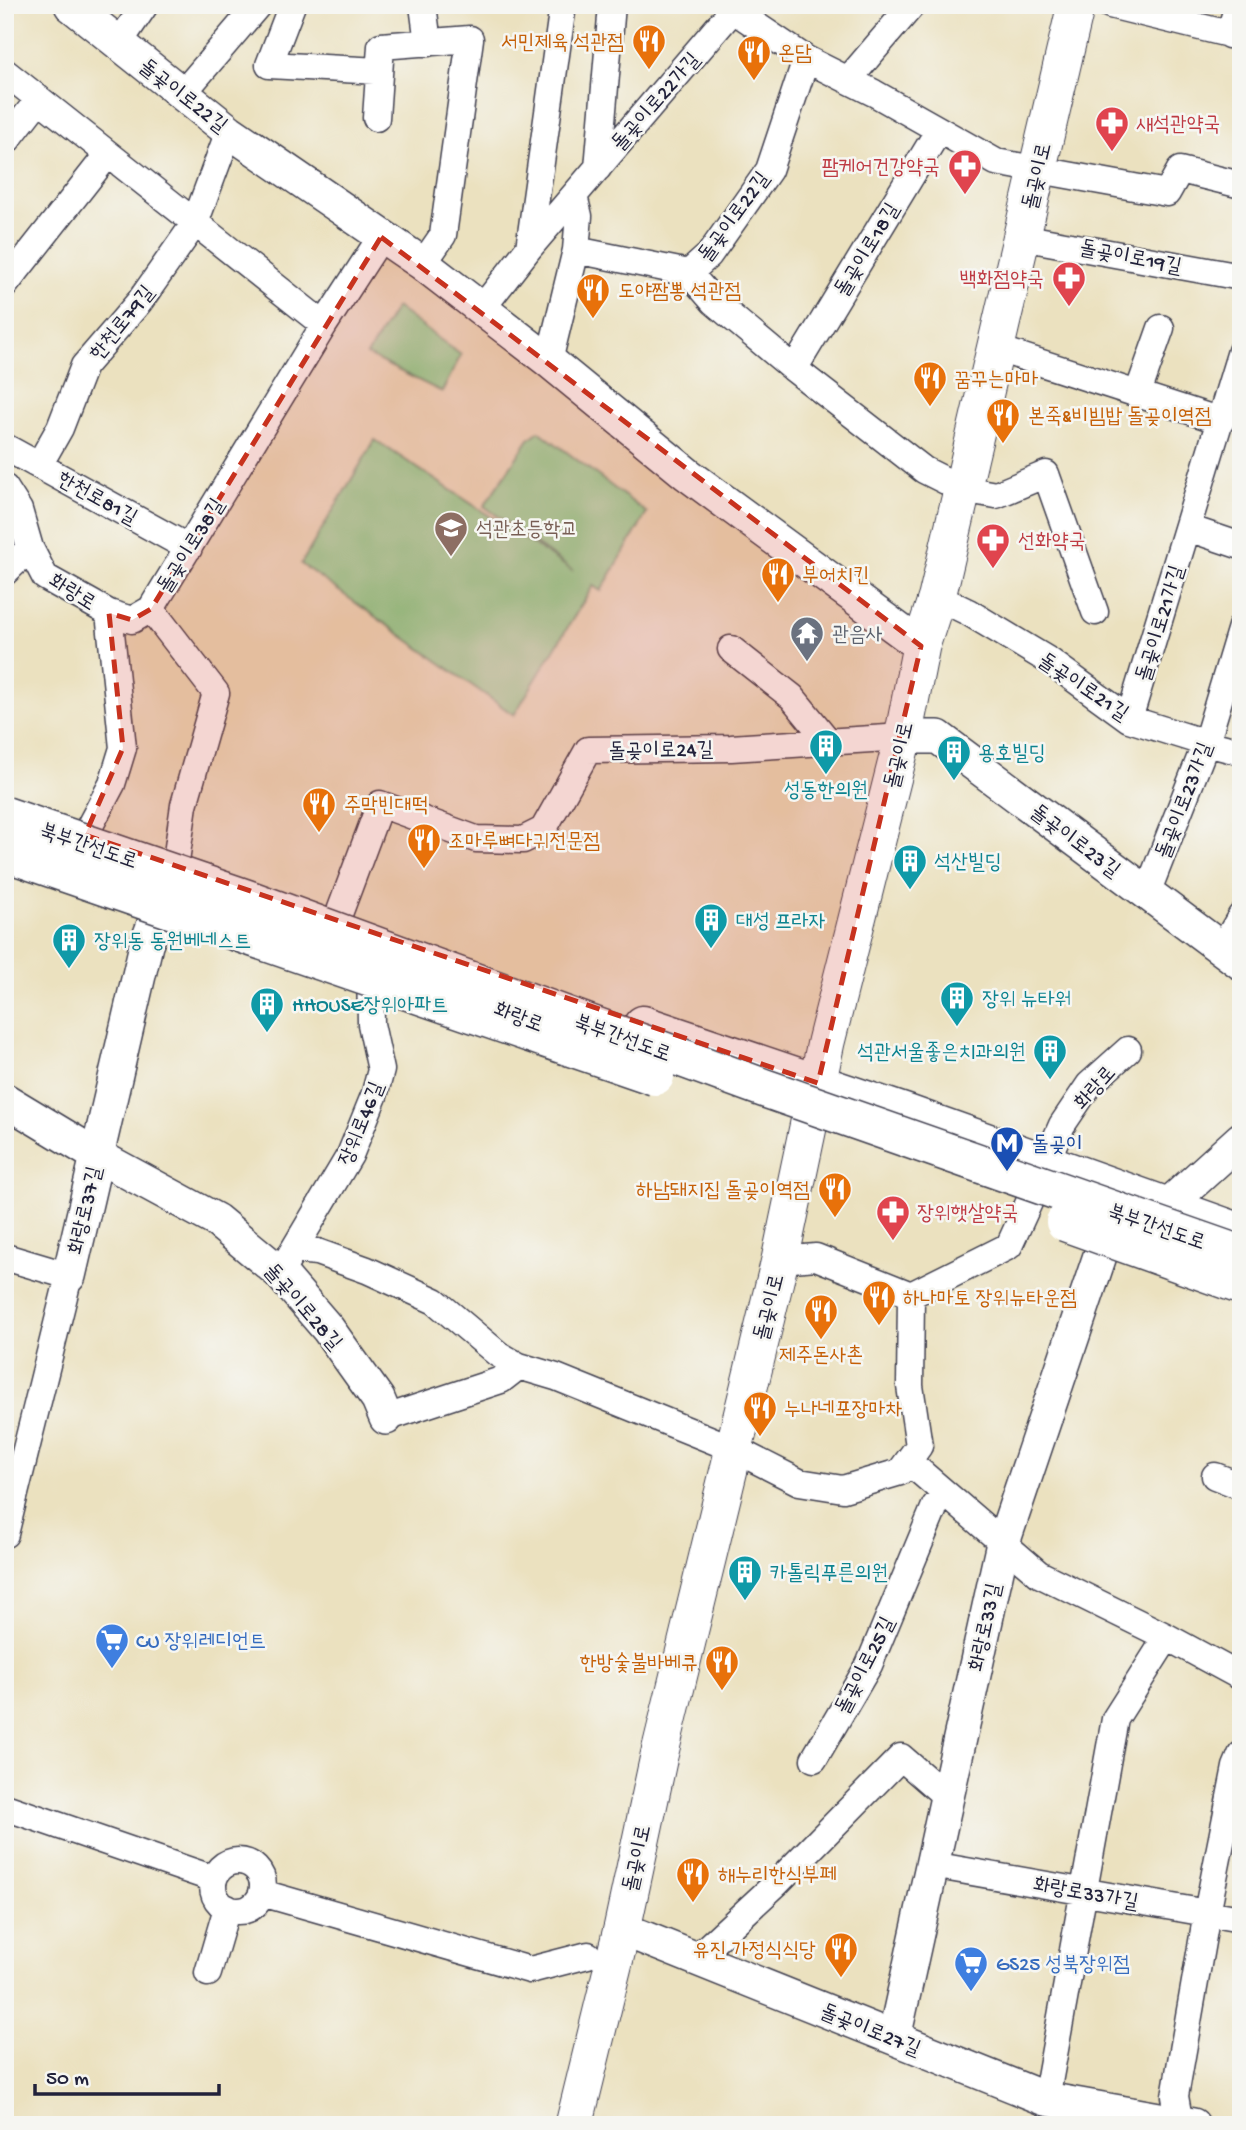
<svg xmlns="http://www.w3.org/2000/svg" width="1246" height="2130" font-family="'Gochi Hand','Poor Story',sans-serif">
	<rect width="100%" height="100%" fill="#f6f6f2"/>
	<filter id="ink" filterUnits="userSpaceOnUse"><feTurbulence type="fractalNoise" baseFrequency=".0143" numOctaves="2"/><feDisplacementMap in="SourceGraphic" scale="14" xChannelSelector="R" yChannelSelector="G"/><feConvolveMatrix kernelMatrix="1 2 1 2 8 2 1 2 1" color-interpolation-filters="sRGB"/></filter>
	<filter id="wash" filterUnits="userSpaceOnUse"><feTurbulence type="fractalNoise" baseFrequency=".00686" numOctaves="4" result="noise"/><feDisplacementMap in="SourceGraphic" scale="28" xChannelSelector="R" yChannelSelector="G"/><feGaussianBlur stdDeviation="1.57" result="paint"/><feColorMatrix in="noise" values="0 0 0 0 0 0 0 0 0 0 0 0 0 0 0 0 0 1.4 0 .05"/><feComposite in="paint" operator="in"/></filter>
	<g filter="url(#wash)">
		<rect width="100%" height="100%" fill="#ebe1bf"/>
		<path fill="#8bd794" stroke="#567c68" stroke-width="2" d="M396,307l65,48 -19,37 -75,-37z
			M539,431l108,82 -46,78 -8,-5 -79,129 -213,-151 74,-124 198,131 -89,-65 45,-67z"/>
	</g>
	<g filter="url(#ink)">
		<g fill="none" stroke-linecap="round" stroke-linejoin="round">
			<g stroke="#403f4f" stroke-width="29">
				<path id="minor" d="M292,5l-23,60 110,6
					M423,5l5,38
					M726,5l80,54 68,34 122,69 171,31 13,-23 61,15
					M1110,5l131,32
					M1229,35l9,-30
					M119,43l26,-38
					M5,72l319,253
					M848,80l64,-75
					M182,94l76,-89
					M376,118l5,-72 89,-7 -27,196 -20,29
					M5,143l34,-44
					M598,168l14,-163
					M1021,237l220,40
					M529,248l34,-243
					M576,250l113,23 20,-18 60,-85 37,-111
					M689,273l25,29 80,67 130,101 38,19 34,6 50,-21 49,138
					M5,285l103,-131
					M480,311l49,-63 208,-243
					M995,348l226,73
					M549,361l27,-111 3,-34 -5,-20
					M794,369l145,-239
					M1138,393l23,-65
					M5,447l184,101
					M39,465l21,-37 24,-62 56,-65 55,-78 34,-92
					M5,488l14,22 11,38 15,29 64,36 14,135 -11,36 -27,51
					M1188,528l53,18
					M5,572l25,-24
					M937,597l31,15 83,50 78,57 77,24 35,9
					M151,609l65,84 -32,112 -9,63
					M109,613l23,7 19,-11 173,-284 57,-88
					M731,649l61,48 36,44
					M1129,719l112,-368
					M1147,893l59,-150 35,-116
					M336,922l44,-118 96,35 47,1 20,-10 45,-80 143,-2 172,-11
					M1222,949l19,-33
					M1045,1164l17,-39 27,-40 39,-35
					M296,1250l21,2 50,18 68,31 63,53 21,12 37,11 178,72 65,33 44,7 57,-17 19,-26 -9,-60 1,-91
					M5,1257l64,19 -64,258
					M780,1260l36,-3 95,38 98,-49 22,-48
					M287,1261l63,-106 24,-59 7,-26 -10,-46 -1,-61
					M386,1418l115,-38 18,-14
					M909,1462l130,112 128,63 74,40
					M1215,1476l26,10
					M814,1759l55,-94 66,-159 11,-12
					M5,1807l209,72
					M213 1886a25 25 0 1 1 50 0a25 25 0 1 1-50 0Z
					M932,1865l309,54
					M262,1893l268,77 58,-15
					M695,1959l82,-76 124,-126 46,40
					M208,1973l19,-65
					M1046,2099l69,-380 52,-82
					M1180,2125l-5,-29 32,-183 29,-146 5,-12"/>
			</g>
			<g stroke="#403f4f" stroke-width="36">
				<path id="tertiary" d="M71,5l158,126 194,133 126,97 138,113 234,172
					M903,737h35l303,226
					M5,1100l91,55 120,65 63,52 49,57 50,70 8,19
					M1166,1207l75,-68
					M69,1276l77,-331 21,-56
					M622,1929l424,170 147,26
					M894,2038l109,-495 107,-317"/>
			</g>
			<g stroke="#403f4f" stroke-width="39">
				<path id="secondary" d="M574,2125l48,-196 37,-173 121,-496 46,-218 77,-305 18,-91 16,-49 139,-592"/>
			</g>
			<g stroke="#403f4f" stroke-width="41">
				<path id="primary" d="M643,1025l264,89 334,119"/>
			</g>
			<use href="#minor" stroke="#fff" stroke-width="26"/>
			<use href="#tertiary" stroke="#fff" stroke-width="33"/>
			<use href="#secondary" stroke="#fff" stroke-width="37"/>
			<use href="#primary" stroke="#fff" stroke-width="38"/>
			<g stroke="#403f4f" stroke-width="41" stroke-linecap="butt">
				<path id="trunk-bridge" d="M5,816l242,83 517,189 477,167
					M5,852l650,224
					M1065,1222l176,63"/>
			</g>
			<use href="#trunk-bridge" stroke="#fff" stroke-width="38"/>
		</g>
	</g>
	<path fill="#c8321e" fill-opacity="0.2" stroke="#c8321e" stroke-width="5" stroke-dasharray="14 9" stroke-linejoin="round" d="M381,237l540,409 -103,437 -733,-248 38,-87 -14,-135 23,7 19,-11z"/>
	<defs>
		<g id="restaurant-pin" transform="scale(1.75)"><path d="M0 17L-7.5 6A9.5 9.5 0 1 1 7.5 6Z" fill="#e8710a" stroke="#f6f6f2"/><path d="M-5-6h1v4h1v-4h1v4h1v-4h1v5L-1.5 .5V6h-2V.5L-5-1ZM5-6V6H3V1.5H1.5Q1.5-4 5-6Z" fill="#fff"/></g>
		<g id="pharmacy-pin" transform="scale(1.75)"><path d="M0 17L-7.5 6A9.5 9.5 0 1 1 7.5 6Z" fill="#e0444e" stroke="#f6f6f2"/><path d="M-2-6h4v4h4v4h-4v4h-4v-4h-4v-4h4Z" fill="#fff"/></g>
		<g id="school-pin" transform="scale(1.75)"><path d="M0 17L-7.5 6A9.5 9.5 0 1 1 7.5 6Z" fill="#8d6e63" stroke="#f6f6f2"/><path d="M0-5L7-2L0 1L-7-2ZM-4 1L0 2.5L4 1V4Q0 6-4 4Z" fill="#fff"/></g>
		<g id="temple-pin" transform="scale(1.75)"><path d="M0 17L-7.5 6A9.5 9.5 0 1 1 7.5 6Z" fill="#6b7280" stroke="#f6f6f2"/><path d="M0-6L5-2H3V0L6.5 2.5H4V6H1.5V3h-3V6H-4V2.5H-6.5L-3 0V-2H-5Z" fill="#fff"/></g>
		<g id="building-pin" transform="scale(1.75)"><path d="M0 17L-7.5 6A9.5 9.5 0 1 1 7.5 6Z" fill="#0f9aa8" stroke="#f6f6f2"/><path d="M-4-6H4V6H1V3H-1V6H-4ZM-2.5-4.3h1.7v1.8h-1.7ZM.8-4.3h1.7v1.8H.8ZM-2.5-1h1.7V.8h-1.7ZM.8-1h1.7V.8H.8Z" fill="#fff"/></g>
		<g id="metro-pin" transform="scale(1.75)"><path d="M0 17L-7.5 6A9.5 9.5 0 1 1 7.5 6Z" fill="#1a4fb4" stroke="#f6f6f2"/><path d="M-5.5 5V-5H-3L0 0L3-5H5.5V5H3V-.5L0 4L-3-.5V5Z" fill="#fff"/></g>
		<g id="supermarket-pin" transform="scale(1.75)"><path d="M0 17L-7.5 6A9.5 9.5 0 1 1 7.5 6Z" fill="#3f7fe0" stroke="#f6f6f2"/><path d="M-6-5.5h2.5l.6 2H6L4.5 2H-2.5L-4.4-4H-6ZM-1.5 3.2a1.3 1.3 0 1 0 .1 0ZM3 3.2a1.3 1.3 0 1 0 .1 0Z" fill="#fff"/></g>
	</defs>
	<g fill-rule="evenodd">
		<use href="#restaurant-pin" x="649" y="41"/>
		<use href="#restaurant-pin" x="754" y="52"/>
		<use href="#pharmacy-pin" x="1112" y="123"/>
		<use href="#pharmacy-pin" x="965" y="166"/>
		<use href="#pharmacy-pin" x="1069" y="278"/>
		<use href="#restaurant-pin" x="593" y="290"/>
		<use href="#restaurant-pin" x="930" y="378"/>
		<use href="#restaurant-pin" x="1003" y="415"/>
		<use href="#school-pin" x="451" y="528"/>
		<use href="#pharmacy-pin" x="993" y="540"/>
		<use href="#restaurant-pin" x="778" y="574"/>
		<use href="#temple-pin" x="807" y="633"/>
		<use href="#building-pin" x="826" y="746"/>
		<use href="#building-pin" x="954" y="752"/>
		<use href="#restaurant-pin" x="319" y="804"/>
		<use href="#restaurant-pin" x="424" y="840"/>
		<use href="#building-pin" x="910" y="861"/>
		<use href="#building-pin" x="711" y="920"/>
		<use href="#building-pin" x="69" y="940"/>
		<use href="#building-pin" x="957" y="998"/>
		<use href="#building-pin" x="267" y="1004"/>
		<use href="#building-pin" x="1050" y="1051"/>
		<use href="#metro-pin" x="1007" y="1143"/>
		<use href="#restaurant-pin" x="835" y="1189"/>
		<use href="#pharmacy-pin" x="893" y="1212"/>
		<use href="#restaurant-pin" x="879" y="1297"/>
		<use href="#restaurant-pin" x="821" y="1311"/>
		<use href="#restaurant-pin" x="760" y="1408"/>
		<use href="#building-pin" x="745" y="1572"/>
		<use href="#supermarket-pin" x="112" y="1640"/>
		<use href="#restaurant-pin" x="722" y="1662"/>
		<use href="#restaurant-pin" x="693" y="1874"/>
		<use href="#restaurant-pin" x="841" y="1949"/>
		<use href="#supermarket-pin" x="971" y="1963"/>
	</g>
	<g text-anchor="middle" stroke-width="5" stroke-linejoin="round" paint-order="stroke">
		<g font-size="21" fill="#c56008" stroke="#f6f6f2" text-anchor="start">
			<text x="624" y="48" text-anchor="end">서민제육 석관점</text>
			<text x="778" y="59">온담</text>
			<text x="618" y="297">도야짬뽕 석관점</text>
			<text x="954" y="385">꿈꾸는마마</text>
			<text x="1028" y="422">본죽&amp;비빔밥 돌곶이역점</text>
			<text x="802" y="581">부어치킨</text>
			<text x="344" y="811">주막빈대떡</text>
			<text x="448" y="847">조마루뼈다귀전문점</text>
			<text x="810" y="1196" text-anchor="end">하남돼지집 돌곶이역점</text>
			<text x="903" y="1304">하나마토 장위뉴타운점</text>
			<text x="821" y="1361" text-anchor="middle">제주돈사촌</text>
			<text x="784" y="1415">누나네포장마차</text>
			<text x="698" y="1669" text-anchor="end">한방숯불바베큐</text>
			<text x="718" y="1881">해누리한식부페</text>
			<text x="816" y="1956" text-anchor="end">유진 가정식식당</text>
		</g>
		<g font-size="21" fill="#22223b" stroke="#f6f6f2">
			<text transform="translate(184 95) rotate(38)" y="7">돌곶이로22길</text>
			<text transform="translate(655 101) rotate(-49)" y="7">돌곶이로22가길</text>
			<text transform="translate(1036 176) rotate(-77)" y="7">돌곶이로</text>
			<text transform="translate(733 216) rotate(-54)" y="7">돌곶이로22길</text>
			<text transform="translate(866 249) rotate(-59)" y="7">돌곶이로18길</text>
			<text transform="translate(1131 256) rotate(11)" y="7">돌곶이로19길</text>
			<text transform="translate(121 322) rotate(-51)" y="7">한천로79길</text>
			<text transform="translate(98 497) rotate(29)" y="7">한천로81길</text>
			<text transform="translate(190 545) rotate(-58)" y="7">돌곶이로38길</text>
			<text transform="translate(73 591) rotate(32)" y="7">화랑로</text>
			<text transform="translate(1159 623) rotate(-73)" y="7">돌곶이로21가길</text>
			<text transform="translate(1084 686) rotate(34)" y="7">돌곶이로21길</text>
			<text transform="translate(661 749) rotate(-1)" y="7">돌곶이로24길</text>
			<text transform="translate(898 755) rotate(-77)" y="7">돌곶이로</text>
			<text transform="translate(1183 800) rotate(-69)" y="7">돌곶이로23가길</text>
			<text transform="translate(1076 840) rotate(37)" y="7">돌곶이로23길</text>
			<text transform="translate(89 845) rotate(19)" y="7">북부간선도로</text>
			<text transform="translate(519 1016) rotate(21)" y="7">화랑로</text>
			<text transform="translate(623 1037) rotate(20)" y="7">북부간선도로</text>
			<text transform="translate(1094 1087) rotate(-48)" y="7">화랑로</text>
			<text transform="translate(360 1123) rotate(-68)" y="7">장위로46길</text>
			<text transform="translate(84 1210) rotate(-77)" y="7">화랑로37길</text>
			<text transform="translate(1157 1226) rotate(19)" y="7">북부간선도로</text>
			<text transform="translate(304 1306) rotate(49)" y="7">돌곶이로28길</text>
			<text transform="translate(768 1307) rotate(-76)" y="7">돌곶이로</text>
			<text transform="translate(984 1627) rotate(-78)" y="7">화랑로33길</text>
			<text transform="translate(864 1665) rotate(-63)" y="7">돌곶이로25길</text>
			<text transform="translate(636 1858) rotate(-78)" y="7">돌곶이로</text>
			<text transform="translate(1086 1892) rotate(10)" y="7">화랑로33가길</text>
			<text transform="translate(871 2029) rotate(22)" y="7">돌곶이로27길</text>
		</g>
		<g font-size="21" fill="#be3a42" stroke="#f6f6f2" text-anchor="start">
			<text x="1136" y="130">새석관약국</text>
			<text x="940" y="173" text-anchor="end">팜케어건강약국</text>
			<text x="1044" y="285" text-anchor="end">백화점약국</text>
			<text x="1018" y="547">선화약국</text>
			<text x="917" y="1219">장위햇살약국</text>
		</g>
		<g font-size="21" fill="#785e54" stroke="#f6f6f2" text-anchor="start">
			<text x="476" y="535">석관초등학교</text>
		</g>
		<g font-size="21" fill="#5b616d" stroke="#f6f6f2" text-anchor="start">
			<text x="832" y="640">관음사</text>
		</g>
		<g font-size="21" fill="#0d838f" stroke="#f6f6f2" text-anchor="start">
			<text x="978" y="759">용호빌딩</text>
			<text x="826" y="796" text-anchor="middle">성동한의원</text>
			<text x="934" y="868">석산빌딩</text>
			<text x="736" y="927">대성 프라자</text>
			<text x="94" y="947">장위동 동원베네스트</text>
			<text x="982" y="1005">장위 뉴타워</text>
			<text x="292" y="1011">HHOUSE장위아파트</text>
			<text x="1026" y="1058" text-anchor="end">석관서울좋은치과의원</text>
			<text x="770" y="1579">카톨릭푸른의원</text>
		</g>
		<g font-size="21" fill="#164399" stroke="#f6f6f2" text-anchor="start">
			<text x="1032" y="1150">돌곶이</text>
		</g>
		<g font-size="21" fill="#366cbe" stroke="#f6f6f2" text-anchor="start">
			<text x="136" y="1647">CU 장위레디언트</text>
			<text x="996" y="1970">GS25 성북장위점</text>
		</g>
	</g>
	<rect width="1246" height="2130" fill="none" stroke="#f6f6f2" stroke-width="28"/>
	<path d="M35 2084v10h184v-10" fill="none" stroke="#22223b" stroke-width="3.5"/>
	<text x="46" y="2084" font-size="21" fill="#22223b" stroke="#f6f6f2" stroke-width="5" paint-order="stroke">50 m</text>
</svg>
